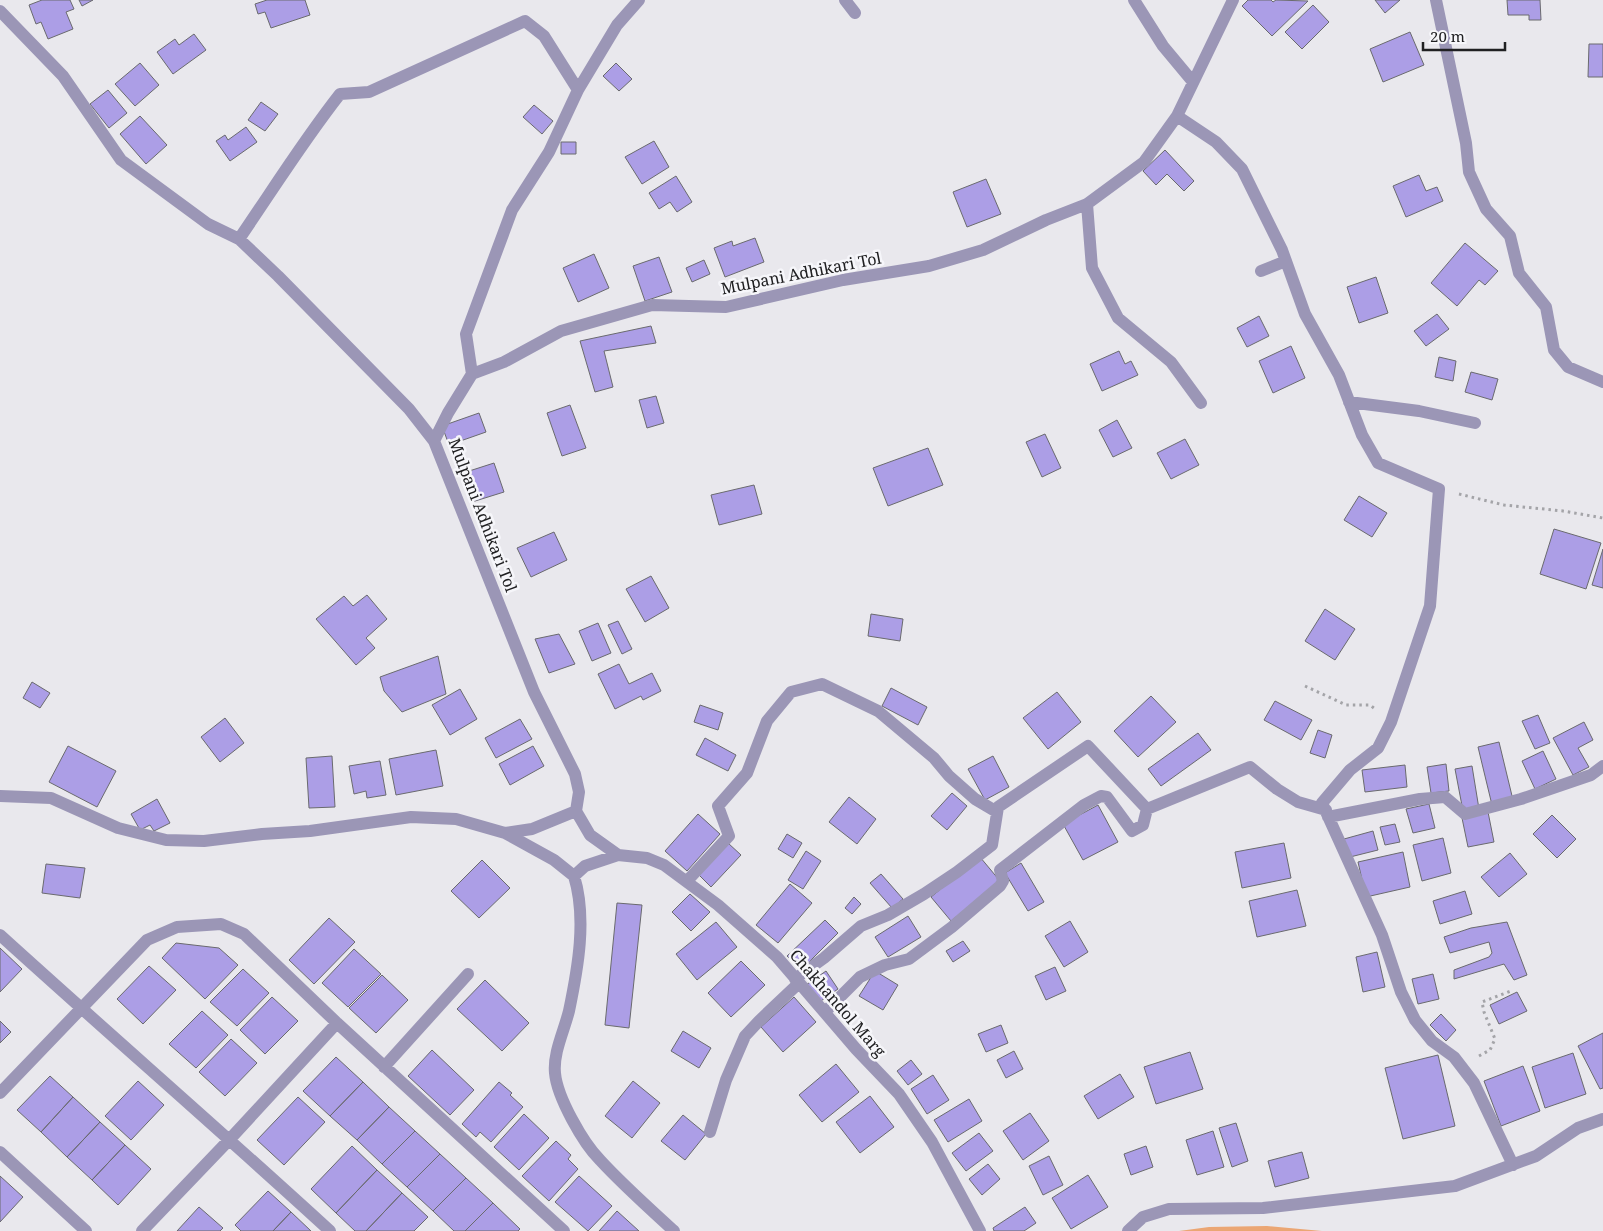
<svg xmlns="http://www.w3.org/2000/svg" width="1603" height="1231" font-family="'Noto Serif',serif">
	<rect width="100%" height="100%" fill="#e9e8ed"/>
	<path fill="#eba674" d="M1267,1226l55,5h-143l30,-4z"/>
	<path fill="#ac9ee6" stroke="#6a6a6e" d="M42,0h28l4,9 -8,3 7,17 -25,10 -7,-17 -5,2 -7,-19z
		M79,0h14l-11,6z
		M267,0h38l5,15 -39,13 -6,-16 -7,2 -3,-10z
		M1248,0h23l2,2 3,-2 32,1 -36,35 -30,-30z
		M1375,0h25l-15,13z
		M1507,0h33l1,20h-12v-5h-21z
		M1313,5l16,17 -27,27 -17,-17z
		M1410,32l14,33 -41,17 -13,-33z
		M194,34l12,16 -33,24 -16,-22 18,-13 4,6z
		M1589,44h14v33h-15z
		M140,63l19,22 -24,21 -20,-22z
		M616,63l16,16 -13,12 -16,-15z
		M108,90l19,23 -18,15 -19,-24z
		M261,102l17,12 -13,17 -17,-11z
		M534,105l19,16 -11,13 -19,-17z
		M140,116l27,29 -21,19 -26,-30z
		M246,127l11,15 -27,19 -14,-20 9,-6 3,5z
		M654,141l15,26 -27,17 -17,-27z
		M561,142h15v12h-15z
		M1165,150l29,31 -10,10 -17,-17 -11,11 -13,-14z
		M1419,175l7,16 11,-4 6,14 -37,16 -13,-31z
		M676,176l16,26 -15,10 -7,-10 -11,7 -10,-16z
		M986,179l15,35 -34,13 -14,-35z
		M755,238l9,24 -39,15 -11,-29 18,-7 1,5z
		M1465,243l33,28 -13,14 -6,-5 -22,26 -26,-23z
		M594,254l15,34 -31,14 -15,-34z
		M659,257l13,35 -27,9 -12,-35z
		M704,260l6,14 -18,8 -6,-14z
		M1376,277l12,36 -29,10 -12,-36z
		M1437,314l12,15 -23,17 -12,-15z
		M1259,316l10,20 -22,11 -10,-19z
		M651,326l5,17 -52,8 9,36 -18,5 -15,-51z
		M1291,346l14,32 -32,15 -14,-32z
		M1119,351l6,13 6,-3 7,14 -36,16 -12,-27z
		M1439,357l17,4 -3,20 -18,-4z
		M1471,372l27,7 -6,21 -27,-8z
		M656,396l8,27 -17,5 -8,-28z
		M570,405l16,43 -24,8 -15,-43z
		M479,413l7,19 -37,13 -7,-19z
		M1117,420l15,28 -19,9 -14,-27z
		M1045,434l16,34 -19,9 -16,-35z
		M1185,439l14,26 -28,14 -14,-26z
		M928,448l15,37 -55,21 -15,-38z
		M494,463l10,29 -32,10 -9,-29z
		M754,485l8,29 -43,11 -8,-30z
		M1359,496l28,17 -15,24 -28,-17z
		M1554,529l47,14 -15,46 -46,-15z
		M554,532l13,28 -36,17 -14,-29z
		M1603,549v39l-11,-3z
		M651,576l18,32 -24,14 -19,-33z
		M367,595l20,24 -21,19 9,10 -19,17 -40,-46 28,-23 9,10z
		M1325,609l30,20 -20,31 -30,-19z
		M871,614l32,5 -3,22 -32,-5z
		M618,621l14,28 -10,5 -14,-29z
		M598,623l13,30 -19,8 -13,-30z
		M559,634l16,30 -26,9 -14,-34z
		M438,656l8,38 -44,18 -18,-21 -4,-14z
		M619,664l10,20 23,-11 9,18 -18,9 -2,-4 -26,13 -17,-35z
		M32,682l18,11 -10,15 -17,-10z
		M891,688l36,19 -9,18 -36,-19z
		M460,689l17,30 -27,16 -18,-30z
		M1057,692l24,30 -33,27 -25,-31z
		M1151,696l25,26 -38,35 -24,-26z
		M1275,701l37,19 -11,20 -37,-20z
		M700,705l23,8 -5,17 -24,-8z
		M1538,715l12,28 -15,6 -13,-28z
		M225,718l19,25 -24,19 -19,-25z
		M520,719l12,20 -36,19 -11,-20z
		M1584,722l9,18 -15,8 11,19 -16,8 -20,-37z
		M1318,730l14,5 -7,23 -15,-5z
		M1198,733l13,17 -50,36 -13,-17z
		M705,738l31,17 -8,16 -32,-16z
		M1499,742l14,58 -21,5 -14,-58z
		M68,746l48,25 -19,36 -48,-25z
		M533,746l11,20 -34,19 -11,-21z
		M436,750l7,36 -47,9 -7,-36z
		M1543,751l13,28 -21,10 -13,-28z
		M332,756l3,51 -26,1 -3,-50z
		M993,756l16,31 -24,13 -17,-31z
		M380,761l6,34 -19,3 -1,-7 -12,3 -5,-28z
		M1446,764l3,27 -18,2 -4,-26z
		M1405,765l2,22 -42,5 -3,-22z
		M1472,766l7,43 -16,2 -8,-42z
		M952,793l15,13 -20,24 -16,-14z
		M849,797l27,22 -19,25 -28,-22z
		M157,799l13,24 -16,8 -4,-6 -10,5 -9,-16z
		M1429,804l6,24 -22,5 -7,-24z
		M1098,805l20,37 -35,18 -20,-36z
		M1488,812l6,30 -26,5 -6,-29z
		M698,814l22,20 -33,37 -22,-20z
		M1552,815l24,24 -19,19 -24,-24z
		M1395,824l5,18 -15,3 -5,-18z
		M1373,831l5,19 -28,7 -6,-18z
		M787,834l15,9 -9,15 -15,-9z
		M1443,838l8,35 -29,8 -9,-36z
		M728,843l13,12 -30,32 -12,-12z
		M1284,843l7,35 -49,10 -7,-36z
		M806,851l15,10 -18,28 -15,-9z
		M1403,852l7,35 -44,10 -8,-35z
		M1510,853l17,21 -28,23 -18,-20z
		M980,857l20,24 -49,40 -20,-24z
		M482,860l28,28 -31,30 -28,-27z
		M1021,863l23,39 -16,9 -23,-38z
		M46,864l39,4 -5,30 -38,-5z
		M881,874l22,25 -11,9 -22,-25z
		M790,884l22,19 -34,40 -22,-18z
		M1297,890l9,36 -49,11 -8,-36z
		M1465,891l7,23 -32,10 -7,-23z
		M690,894l20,18 -19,19 -19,-19z
		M854,897l7,7 -9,10 -7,-6z
		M617,903l25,2 -13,123 -24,-3z
		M908,916l13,21 -33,20 -13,-20z
		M329,918l26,24 -41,42 -25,-24z
		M825,920l13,13 -37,37 -14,-14z
		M1070,921l18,31 -24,15 -19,-31z
		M716,922l21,25 -40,33 -21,-26z
		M1507,922l20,53 -13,5 -10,-16 -50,15v-9l35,-13 3,-4 -3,-11 -39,11 -6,-16 27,-9z
		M963,941l7,10 -17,11 -7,-11z
		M176,943l43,5 19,17 -33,34 -43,-41z
		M0,948l22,21 -22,23z
		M354,949l27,25 -33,33 -26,-24z
		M1377,952l8,35 -22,5 -7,-35z
		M741,961l24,24 -34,32 -23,-24z
		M149,966l27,24 -33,34 -26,-25z
		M1055,967l11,24 -20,9 -11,-24z
		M243,969l26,24 -32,33 -27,-24z
		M826,971l12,18 -20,14 -12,-18z
		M875,971l23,14 -15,25 -24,-14z
		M1433,974l6,25 -21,5 -6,-25z
		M382,975l26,25 -32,33 -27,-25z
		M485,980l44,43 -27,28 -45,-42z
		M1517,992l10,19 -28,13 -9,-19z
		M272,997l26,24 -33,33 -25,-24z
		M794,997l22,25 -33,30 -22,-25z
		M202,1011l26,24 -32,33 -27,-24z
		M1441,1014l15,16 -10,11 -16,-16z
		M0,1021l11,11 -11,11z
		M1001,1025l7,18 -22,9 -8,-18z
		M683,1031l28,17 -12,20 -28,-17z
		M1603,1033v55l-3,1 -22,-43z
		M231,1039l26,24 -32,33 -26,-24z
		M432,1050l42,40 -24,25 -42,-39z
		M1014,1051l9,18 -17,9 -9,-18z
		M1190,1052l13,37 -47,15 -12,-37z
		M1573,1053l13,41 -41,14 -13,-41z
		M1438,1055l17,71 -52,13 -18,-71z
		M336,1057l27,25 -33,34 -27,-25z
		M911,1060l11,14 -14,11 -11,-14z
		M836,1064l23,28 -37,30 -23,-27z
		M1523,1066l17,45 -39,15 -17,-45z
		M1120,1074l14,23 -36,22 -14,-23z
		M933,1075l16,25 -22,14 -16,-25z
		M50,1076l23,21 -32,35 -24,-22z
		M138,1081l26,24 -33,35 -26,-24z
		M633,1081l27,22 -28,35 -27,-22z
		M363,1082l26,25 -32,33 -27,-24z
		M499,1082l13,11 -2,2 13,12 -32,35 -11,-10 -4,5 -14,-13z
		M870,1096l24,31 -34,26 -24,-31z
		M73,1097l27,25 -33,35 -26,-25z
		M298,1097l27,25 -41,43 -27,-25z
		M969,1099l13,22 -34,21 -14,-22z
		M389,1107l26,24 -33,33 -25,-24z
		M1030,1113l19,28 -26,19 -20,-29z
		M524,1114l25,24 -30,32 -25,-23z
		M683,1115l23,19 -21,26 -24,-19z
		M100,1122l25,23 -33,35 -25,-23z
		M1236,1123l12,38 -16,6 -13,-39z
		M415,1131l25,23 -33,33 -25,-23z
		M1213,1131l11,36 -27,8 -11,-35z
		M979,1133l14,18 -27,20 -14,-18z
		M556,1141l15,14 -3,4 10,10 -29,32 -27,-25z
		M125,1145l26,24 -33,36 -26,-25z
		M352,1146l25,24 -41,43 -25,-24z
		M1146,1146l7,21 -22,8 -7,-21z
		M1302,1152l7,26 -34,9 -7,-26z
		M440,1154l26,24 -33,33 -26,-24z
		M1049,1156l14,29 -20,10 -14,-29z
		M988,1164l12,15 -18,16 -13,-16z
		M377,1170l25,23 -36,38h-11l-19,-18z
		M1088,1175l20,32 -37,22 -19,-31z
		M0,1176l23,21 -23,25z
		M579,1176l33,30 -24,25 -33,-29z
		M466,1178l27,25 -28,28h-11l-21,-20z
		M268,1191l23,21 -18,19h-32l-6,-6z
		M402,1193l26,24 -14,14h-48z
		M493,1203l27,26 -2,2h-53z
		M199,1207l24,21 -3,3h-43z
		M1025,1207l11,16 -12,8h-30l-1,-3z
		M617,1211l22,20h-40z
		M291,1212l20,19h-38z"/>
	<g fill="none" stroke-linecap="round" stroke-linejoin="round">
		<path stroke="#a4a4a8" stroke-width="3" stroke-dasharray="2.5 4" stroke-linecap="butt" d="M1459,494l45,11 59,6 40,7
			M1305,686l41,19h24l5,4
			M1479,1056l11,-6 5,-11 -11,-27 -2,-10 29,-11"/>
		<path stroke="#9b96b6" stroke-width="12" d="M845,0l10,13
			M1134,0l29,46 30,36
			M1436,0l30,143 3,29 17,37 24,27 9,37 27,34 8,43 14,17 35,15
			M0,11l63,65 58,84 87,64 31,15 39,37 131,133 25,32
			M1177,116l39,26 26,27 40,81 23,64 34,61 23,60 16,28 61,26 -9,117 -39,116 -13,26 -28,22 -28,33 60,132 19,57 14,28 17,21 22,16 20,26 39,82
			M1087,204l5,64 26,50 53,44 30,41
			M239,239c33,-48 64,-98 101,-145l29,-2 156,-71 19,15 34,54
			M1261,271l25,-10
			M472,374l-6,-40 46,-124 37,-58 29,-62 39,-65 22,-25
			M1349,402l70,9 56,12
			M0,796l51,2 67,30 48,12 38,1 58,-7 48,-3 101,-14 45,2 49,14
			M576,811l3,-19 -4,-18 -41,-82 -100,-251 14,-28 24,-39 32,-12 57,-31 91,-26 74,2 117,-27 86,-14 54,-16 63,-30 41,-16 57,-42 33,-46 56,-116
			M576,811l14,24 28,20 -33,11 -11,10 -20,-16 -49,-27 27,-4z
			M1328,817l92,-18 25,-2 20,17 56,-15 70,-24 12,-9
			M618,855l29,3 17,7 54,40 59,52 79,92 43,45 33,48 48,89
			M574,876c13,42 4,92 -5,135 -5,20 -16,42 -14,62 2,24 28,70 45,87 23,25 49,48 74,71
			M687,881l42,-45 -11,-30 29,-33 20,-52 24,-29 31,-8 56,27 56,47 15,18 26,23 22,13
			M0,935c109,99 221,196 330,296
			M795,979l29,-21 37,-32 27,-11 36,-21 33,-22 35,-27 6,-38 90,-61 59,63 103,-42 27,22 21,13 28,8
			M825,1012l35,-35 25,-12 24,-6 43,-32 48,-41 3,-5 -3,-11 84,-65 17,-9 6,1 25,34 11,-6 4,-16
			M384,1067l84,-93
			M0,1093l147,-153 30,-13 44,-3 23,10 93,89
			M710,1132l16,-52 19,-44 14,-15 40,-38
			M0,1152l86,79
			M142,1231l88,-92 107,-116 227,208
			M1128,1231l15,-14 26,-8 94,-1 192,-22 81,-30 42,-28 25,-9"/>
	</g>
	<g text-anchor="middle" stroke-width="5" stroke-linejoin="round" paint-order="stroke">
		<g font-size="16" fill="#202022" stroke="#f6f6fa">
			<text transform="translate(801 273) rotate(-11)" y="6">Mulpani Adhikari Tol</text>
			<text transform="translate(483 515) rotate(69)" y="6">Mulpani Adhikari Tol</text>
			<text transform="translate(838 1003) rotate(49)" y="6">Chakhandol Marg</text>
		</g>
	</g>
	<path d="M1423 42v8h82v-8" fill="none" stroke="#202022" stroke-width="2.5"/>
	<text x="1430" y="42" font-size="15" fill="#202022" stroke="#f6f6fa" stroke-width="4" paint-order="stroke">20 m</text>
</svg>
